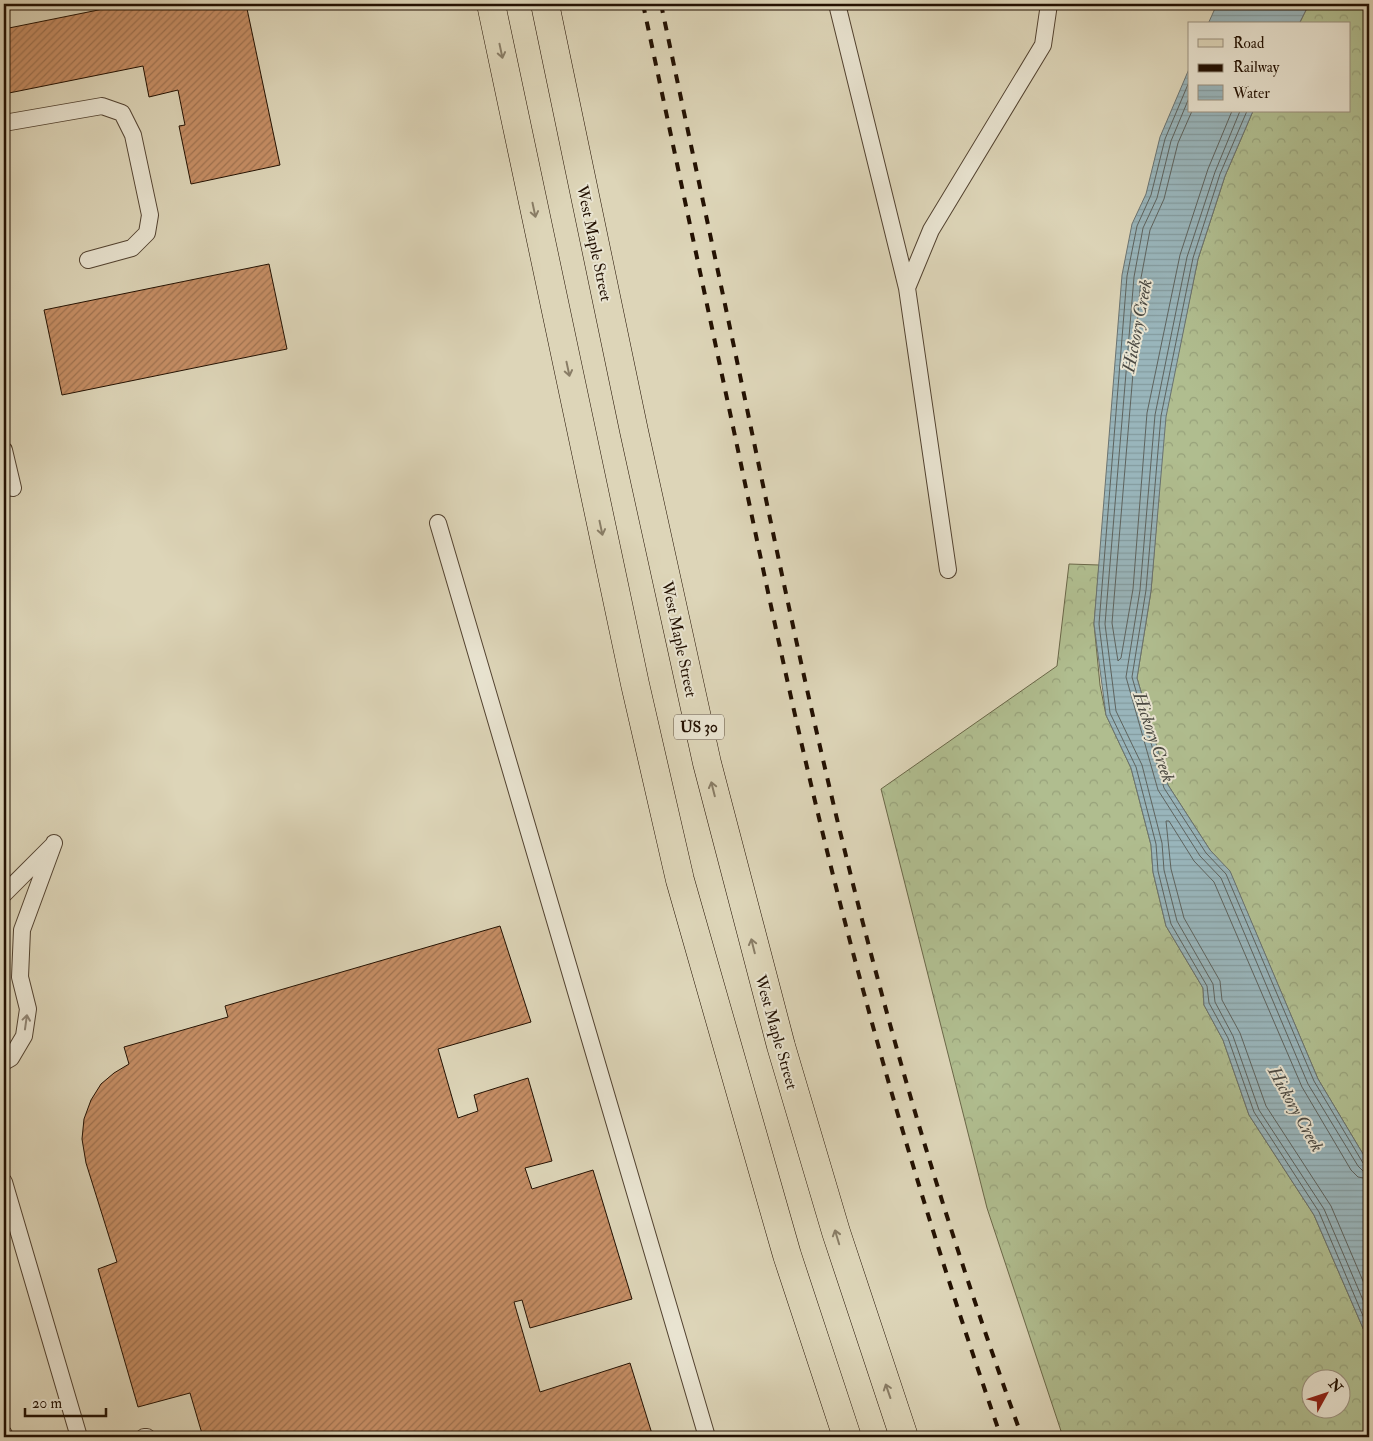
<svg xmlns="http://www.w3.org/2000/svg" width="1373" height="1441" font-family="'IM FELL Double Pica',serif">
	<defs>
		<pattern id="forest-crowns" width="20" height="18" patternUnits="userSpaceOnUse" patternTransform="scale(1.25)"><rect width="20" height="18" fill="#b0bd8f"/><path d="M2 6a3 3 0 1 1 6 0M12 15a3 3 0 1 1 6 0" fill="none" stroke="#97a17a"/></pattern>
		<pattern id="water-rules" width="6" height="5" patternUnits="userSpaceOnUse" patternTransform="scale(1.25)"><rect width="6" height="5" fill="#99b5bb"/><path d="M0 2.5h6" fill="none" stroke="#849b9f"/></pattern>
		<pattern id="building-hatch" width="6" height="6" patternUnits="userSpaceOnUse" patternTransform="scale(1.25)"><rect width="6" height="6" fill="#c68e65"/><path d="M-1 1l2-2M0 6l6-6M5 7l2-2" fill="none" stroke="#a07351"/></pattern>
	</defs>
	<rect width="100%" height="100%" fill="#ddd5b8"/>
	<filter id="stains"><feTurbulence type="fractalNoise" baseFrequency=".004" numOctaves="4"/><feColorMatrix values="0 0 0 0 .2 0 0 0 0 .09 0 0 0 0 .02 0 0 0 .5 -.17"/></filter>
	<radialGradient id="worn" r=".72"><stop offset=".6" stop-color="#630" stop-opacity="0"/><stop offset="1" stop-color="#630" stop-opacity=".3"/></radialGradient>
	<path fill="url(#forest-crowns)" stroke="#6a6748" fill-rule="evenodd" d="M1309,4h60v1160l-51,-85 -88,-207 -20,-22 -42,-65 -31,-107 14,-87 14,-174 33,-158 27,-83 28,-65h96v-87h-50z
		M1069,564l30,1 -5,59 6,61 6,30 25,53 20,77 2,27 13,54 37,62 1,17 19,35 26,75 65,100 55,127v95h-306l-76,-229 -106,-419 176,-123zM1310,1378h30v30h-30z"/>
	<path fill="url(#water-rules)" stroke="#6a7371" d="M1217,4h92l-10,20h-91z
		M1189,69v42h64l-28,65 -27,83 -32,158 -15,174 -14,87 31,107 42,65 20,21 88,208 51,85v178l-55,-127 -65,-100 -26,-75 -19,-35 -1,-17 -37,-62 -13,-54 -2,-27 -20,-77 -25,-53 -12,-91 28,-349 10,-51 14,-30 14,-57z"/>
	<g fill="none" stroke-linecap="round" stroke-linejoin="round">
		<path stroke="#5e635e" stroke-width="1" d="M1189,82l-24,57 -14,56 -14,31 -10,50 -28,348 11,89 26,54 20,77 2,27 13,53 36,62 2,17 19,35 26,74 65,100 50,118
			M1189,98l-18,43 -14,57 -14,30 -9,49 -29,347 11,87 26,54 20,78 2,27 13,51 36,63 2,18 18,34 26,74 65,99 45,105
			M1192,111l-14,32 -14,56 -14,31 -9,48 -29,345 6,38 3,-3 12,-69 14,-176 33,-158 28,-86 24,-58
			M1240,111l-25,61 -28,85 -32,158 -15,175 -14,87 32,113 42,66 21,22 87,206 50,82 5,5 6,1
			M1247,111l-27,63 -27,84 -32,158 -15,174 -14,87 32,111 42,65 20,21 88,207 49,82 6,3
			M1369,1179l-11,-2 -7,-7 -49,-83 -88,-205 -20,-21 -25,-40h-3l5,48 13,49 36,63 2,19 18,33 26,73 65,100 38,89"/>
	</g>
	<path fill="url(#building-hatch)" stroke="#231102" d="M128,4h118l34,161 -89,19 -12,-58 6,-1 -7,-35 -29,7 -6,-31 -139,28v-65z
		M269,264l18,85 -225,46 -18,-85z
		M500,926l31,96 -93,27 20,69 20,-7 -4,-16 54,-17 24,83 -27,7 7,21 61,-19 39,129 -102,29 -8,-28 -8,2 26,90 90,-29 23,74h-450l-13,-44 -52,14 -40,-138 19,-7 -31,-99 -4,-24 2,-20 7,-19 10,-16 13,-11 15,-9 -5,-17 104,-30 -3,-11z"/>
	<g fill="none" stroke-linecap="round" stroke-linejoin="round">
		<g stroke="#524230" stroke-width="18">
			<path id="lane" d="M837,4l70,284
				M4,123l98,-17 20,7 11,22 17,80 -3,18 -15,15 -44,12
				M4,450l9,38
				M438,523l269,914
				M948,570l-41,-282 24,-58 112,-185 6,-41
				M4,894l48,-48
				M4,1062l7,-4 13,-22 4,-27 -8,-32 2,-47 32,-87
				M4,1182l75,255
				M4,1434l1,3
				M144,1437h3"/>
		</g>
		<g stroke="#231102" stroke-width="29">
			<path id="primary" d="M491,4l144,680 45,196 107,375 60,182
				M545,4l89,427 73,332 74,283 55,186 68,205"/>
		</g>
		<use href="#lane" stroke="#e9e4d1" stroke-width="16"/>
		<use href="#primary" stroke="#ddd5b8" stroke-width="28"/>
		<path stroke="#231102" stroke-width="4" stroke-dasharray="9 9" stroke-linecap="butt" d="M643,4c33,155 66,310 99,465 37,177 75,354 123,528 40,149 86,295 136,440
			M661,4c28,133 57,266 85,400 41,196 82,393 135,587 40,150 88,299 141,446"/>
	</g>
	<defs><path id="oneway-shaft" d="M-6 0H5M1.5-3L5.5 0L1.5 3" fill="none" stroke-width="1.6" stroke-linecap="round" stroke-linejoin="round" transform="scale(1.25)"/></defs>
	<g stroke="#897d66">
		<use href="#oneway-shaft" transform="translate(501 51) rotate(78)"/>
		<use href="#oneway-shaft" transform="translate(534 210) rotate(78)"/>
		<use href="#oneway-shaft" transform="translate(568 369) rotate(78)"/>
		<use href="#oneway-shaft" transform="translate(601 528) rotate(78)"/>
		<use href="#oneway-shaft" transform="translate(713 789) rotate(-104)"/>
		<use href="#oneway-shaft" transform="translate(753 946) rotate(-104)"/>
		<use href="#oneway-shaft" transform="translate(837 1237) rotate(-107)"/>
		<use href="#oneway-shaft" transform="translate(888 1391) rotate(-109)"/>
	</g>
	<use stroke="#908574" href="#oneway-shaft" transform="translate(26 1022) rotate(-82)"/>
	<g text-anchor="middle" stroke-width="4" stroke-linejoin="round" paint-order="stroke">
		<rect fill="#e9e4d1" stroke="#5e5040" stroke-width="1" x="674" y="714.5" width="50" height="25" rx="4"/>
		<g font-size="15" font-weight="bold" fill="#231102">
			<text x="699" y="732">US 30</text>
		</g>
		<g font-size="16" fill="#231102" stroke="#e9e4d1">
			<text transform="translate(595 243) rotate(78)" y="6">West Maple Street</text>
			<text transform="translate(680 639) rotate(78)" y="6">West Maple Street</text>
			<text transform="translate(777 1032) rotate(74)" y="6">West Maple Street</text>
		</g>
		<g font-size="18" font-style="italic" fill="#4c4a43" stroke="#e9e4d1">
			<text transform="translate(1137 326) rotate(-79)" y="6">Hickory Creek</text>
			<text transform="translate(1154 737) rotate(71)" y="6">Hickory Creek</text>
			<text transform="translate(1296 1109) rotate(61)" y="6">Hickory Creek</text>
		</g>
	</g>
	<rect width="1373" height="1441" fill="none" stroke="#ddd5b8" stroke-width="20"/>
	<rect x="5" y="5" width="1363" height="1431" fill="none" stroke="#231102" stroke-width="2.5"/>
	<rect x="10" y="10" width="1353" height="1421" fill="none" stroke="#231102"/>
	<rect x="1188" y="22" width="162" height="90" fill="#e9e4d1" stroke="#9a907e"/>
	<rect x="1198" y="39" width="25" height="8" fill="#ddd5b8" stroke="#9a907e"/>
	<text x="1233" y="48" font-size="15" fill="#231102">Road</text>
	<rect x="1198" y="64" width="25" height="8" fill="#231102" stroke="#9a907e"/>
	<text x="1233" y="72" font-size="15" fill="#231102">Railway</text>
	<rect x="1198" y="85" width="25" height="15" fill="url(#water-rules)" stroke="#9a907e"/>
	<text x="1233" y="98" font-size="15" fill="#231102">Water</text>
	<g transform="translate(1326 1394) rotate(50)"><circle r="24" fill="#e9e4d1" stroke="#9a907e"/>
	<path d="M0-4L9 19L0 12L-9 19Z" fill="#8f2418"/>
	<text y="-8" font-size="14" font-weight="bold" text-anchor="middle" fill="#231102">N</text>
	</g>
	<path d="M25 1408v8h81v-8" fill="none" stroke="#231102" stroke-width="2.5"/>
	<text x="32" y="1408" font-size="15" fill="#231102" stroke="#e9e4d1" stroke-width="4" paint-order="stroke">20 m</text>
	<rect width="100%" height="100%" filter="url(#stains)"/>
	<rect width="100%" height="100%" fill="url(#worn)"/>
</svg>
